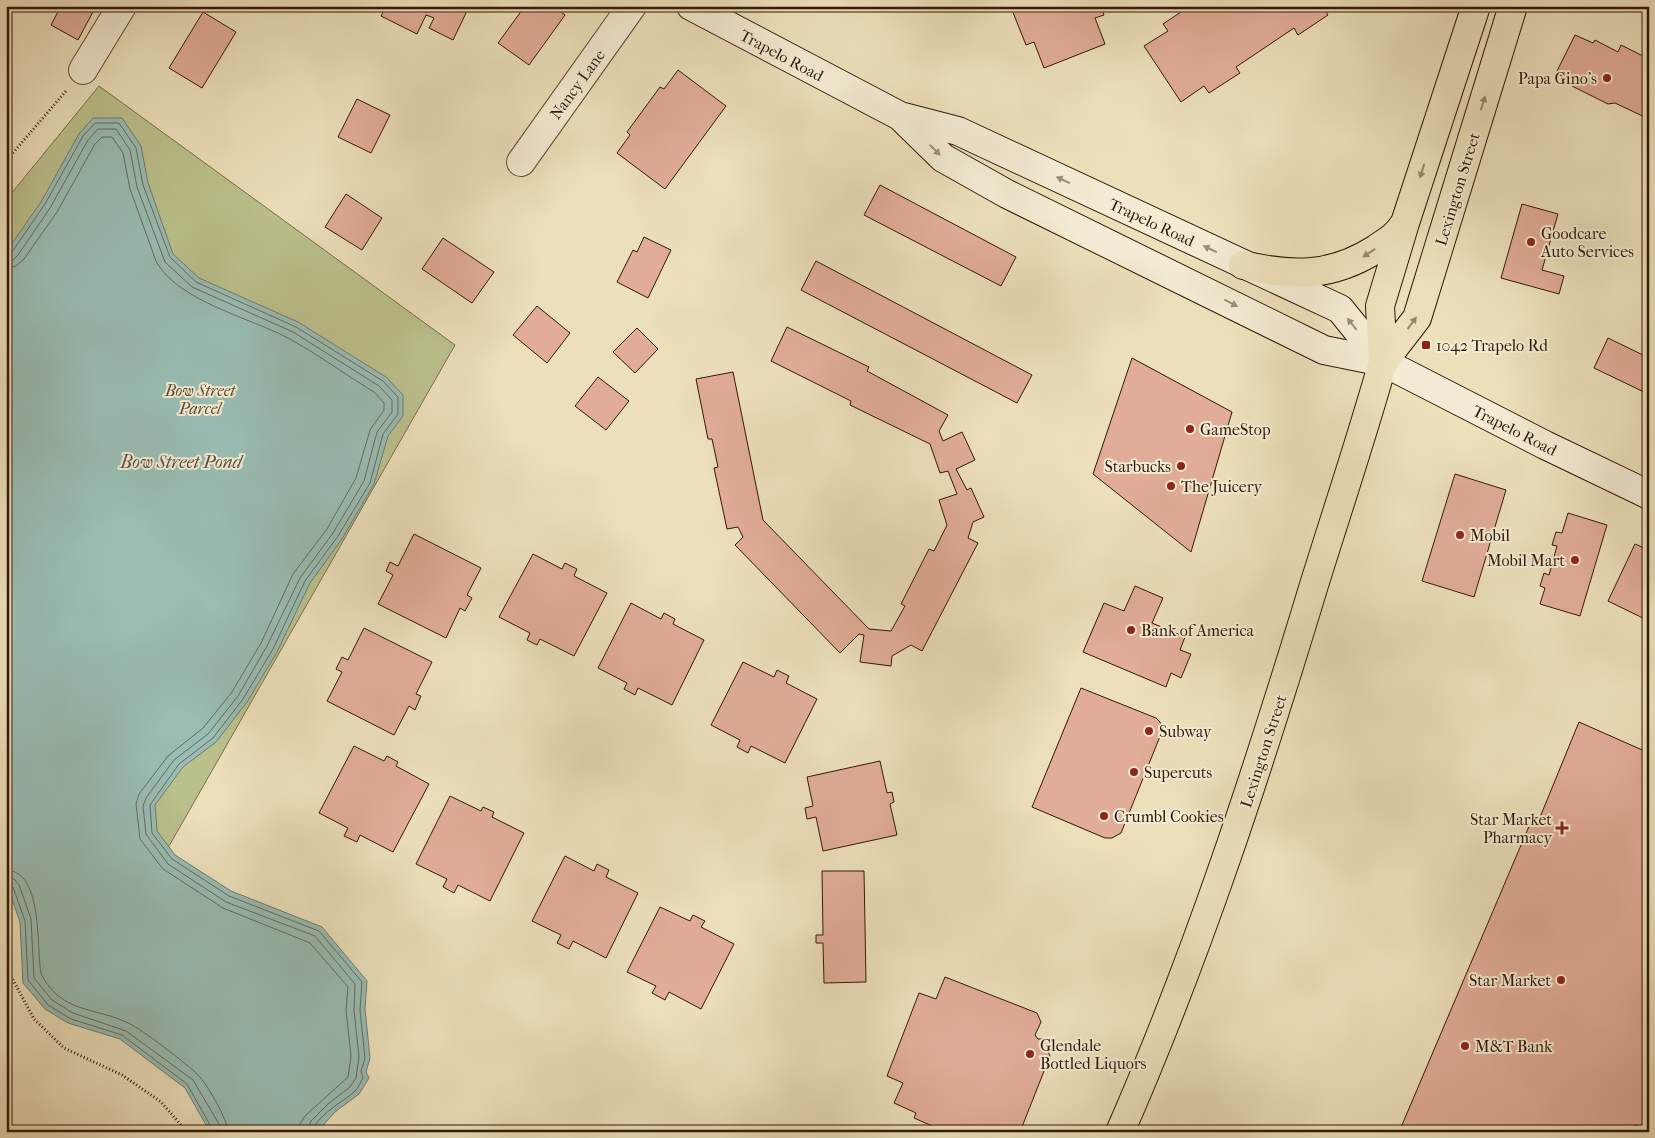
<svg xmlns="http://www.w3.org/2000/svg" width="1655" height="1138" font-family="'IM FELL French Canon',serif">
	<rect width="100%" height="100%" fill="#ece0bb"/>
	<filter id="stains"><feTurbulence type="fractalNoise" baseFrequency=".004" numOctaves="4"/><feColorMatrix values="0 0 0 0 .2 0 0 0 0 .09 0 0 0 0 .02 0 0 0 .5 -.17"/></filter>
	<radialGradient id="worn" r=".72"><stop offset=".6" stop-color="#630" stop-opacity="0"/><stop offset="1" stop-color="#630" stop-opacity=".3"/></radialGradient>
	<path fill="#bbc18d" stroke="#776c4a" d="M99,86l356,259 -286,501 -163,-34v-612z"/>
	<path fill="#99bdb4" stroke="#707b6e" d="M93,118h29l19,28 7,37 25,71 26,24 99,44 88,55 17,18v21l-15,20 -14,48 -32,55 -32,44 -33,69 -30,50 -31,40 -33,25 -28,38 2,26 18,24 56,36 91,36 45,54 -2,28 5,49 -4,14 3,6 -10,16 -24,18 -18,20h-107l-25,-44 -65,-49 -52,-16 -23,-14 -22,-26 -3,-61 -14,-40v-630l35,-50 38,-68z"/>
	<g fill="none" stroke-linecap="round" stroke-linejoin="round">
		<path stroke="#666a5d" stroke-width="1" d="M6,254l6,-2 33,-48 38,-68 12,-13h24l17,25 7,37 27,72 26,25 100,45 87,54 15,16v17l-15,20 -13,49 -32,53 -33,45 -32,68 -30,50 -30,39 -34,26 -29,41 2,28 20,26 57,37 90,35 43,51 -2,28 5,48 -4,13 2,7c-3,5 -5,11 -9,14 -11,10 -39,24 -41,40
			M6,261l7,-1 5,-5 32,-47 38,-68 10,-11h18l14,21 7,37 28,75 27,25 101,45 86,54 13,14v12l-15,20 -13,49 -31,52 -33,45 -33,68 -29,50 -30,38 -34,26 -28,38 -3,8 3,28 22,30 58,38 89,34 40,48 -1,26 5,47 -3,21 -6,9 -22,17 -17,17 -4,11
			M6,268l10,-2 8,-7 33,-47 38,-68 7,-7h10l11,16 7,36 26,72c21,40 95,57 134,78 29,16 56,36 84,53l10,11v7l-14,20 -14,48 -29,51 -34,45 -32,69 -29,49 -29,36 -35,28 -29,38 -3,10 4,35 23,30 60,39 87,35 38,44 -2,23 5,46 -3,21 -43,39 -5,8 -1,8
			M6,870c38,1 30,79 35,103 2,7 11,17 16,22 20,17 48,16 71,28 14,6 59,41 70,52 9,9 30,45 30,57
			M6,877l8,2 5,6 12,34 3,59 18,22 21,13 53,18 67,49 26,44 1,8
			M6,884l7,3 12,34 3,59 20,25 23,14 51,16 65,49 27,48"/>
	</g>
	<path fill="#e1ad98" stroke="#331706" d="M61,6h35l-18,34 -27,-15z
		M386,6h71l10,5 -14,29 -24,-12 5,-10 -8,-3 -9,19 -36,-18z
		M525,6h28l12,9 -36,50 -31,-22z
		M1101,6l3,9 -9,3 10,26 -61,24 -10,-26 -8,3 -14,-35 8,-4z
		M1190,6h8l2,4 6,-4h123l-5,3 4,6 -30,20 -4,-7 -58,39 4,6 -31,20 -5,-7 -23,16 -37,-56 24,-15 -5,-7z
		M203,12l33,20 -34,56 -33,-20z
		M1575,35l18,8 2,-3 23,12 3,-7 26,13 2,61 -34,-16 -7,1 -36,-18 2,-4 -18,-9z
		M678,70l48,36 -61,83 -48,-36 13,-18 -3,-3 33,-45 4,2z
		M357,99l33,16 -19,38 -33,-16z
		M880,185l136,72 -15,29 -137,-71z
		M346,194l36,24 -20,32 -37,-23z
		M1522,204l36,10 -16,56 22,6 -5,18 -58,-16z
		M644,237l27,13 -23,48 -31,-16 16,-32 4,2z
		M443,238l51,34 -22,31 -50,-34z
		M816,261l216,114 -15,28 -216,-113z
		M537,306l33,27 -23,30 -34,-28z
		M787,327l82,40 -2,4 81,44 -9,16 4,10 19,-9 13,28 -19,9 11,21 4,-2 13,29 -11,5 -5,16 10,5 -56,108 -11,-6 -19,11 -1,10 -31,-4 4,-27 -5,-1 -19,19 -105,-108 8,-8 -5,-10 -11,2 -13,-61 4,-1 -6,-28h-4l-12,-60 37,-7 30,148 106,109 22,2 14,-25 -4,-2 28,-55 5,2 13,-26 -8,-25 18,-6 -9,-23 -8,2 -10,-29 -80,-39 1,-4 -80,-40z
		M637,328l21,21 -23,24 -22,-21z
		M1608,338l41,20v24l-5,10 -50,-24z
		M1132,358l100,54 -41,140 -98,-78z
		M598,377l31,24 -23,29 -31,-24z
		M1455,474l51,16 -32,107 -52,-16z
		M1568,513l39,12 -27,91 -40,-12 5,-16 -5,-2 4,-13 5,2 8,-29 -5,-1 4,-13 6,1z
		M414,534l67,34 -14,27 5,3 -7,13 -5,-3 -14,30 -68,-34 15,-29 -7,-4 4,-9 8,4z
		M1635,544l14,6v71l-41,-20z
		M533,554l29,15 3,-6 12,6 -3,7 33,17 -33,63 -34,-17 -3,6 -10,-5 3,-7 -31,-16z
		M1135,586l28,12 -11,25 33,14 -5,13 11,4 -10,24 -10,-5 -5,14 -83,-35 21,-49 20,8z
		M631,603l30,16 3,-6 11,6 -2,5 31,16 -32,65 -34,-17 -3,7 -11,-6 3,-6 -29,-15z
		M364,628l68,34 -16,32 5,2 -6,14 -6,-4 -15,29 -67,-34 15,-29 -6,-3 6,-12 6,3z
		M743,662l31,15 3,-7 12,6 -3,7 31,16 -32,64 -34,-17 -3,7 -11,-6 3,-7 -29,-15z
		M1081,688l75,30 4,4 3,7 -42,104 -9,5h-7l-73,-31z
		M1579,722l70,31v378l-14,-6 -3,7h-233l131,-308 6,3z
		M354,746l30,15 3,-5 11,6 -2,4 33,18 -36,68 -33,-17 -3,7 -13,-6 4,-8 -29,-15z
		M880,761l7,32 5,-1 2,10 -4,2 7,31 -74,16 -7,-34 -9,2 -2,-11 8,-2 -6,-29z
		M450,796l31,15 2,-4 11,5 -2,5 32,16 -34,68 -32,-16 -4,8 -11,-6 4,-8 -31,-15z
		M565,856l29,15 3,-7 12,6 -3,7 32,16 -32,65 -33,-17 -4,8 -12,-6 4,-8 -29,-14z
		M822,871h42l2,111 -42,1 -1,-40h-7v-8h7z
		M660,907l30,14 3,-6 12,6 -4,6 33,17 -33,65 -32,-17 -4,8 -13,-7 4,-7 -29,-14z
		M945,977l92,36 4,9 -6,13 3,4h5l7,17 -30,76h-74l-32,-14 2,-5 -22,-10 9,-20 -16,-7 32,-83 17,6z"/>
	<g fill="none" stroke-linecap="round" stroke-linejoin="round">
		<g stroke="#614933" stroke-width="30">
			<path id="minor" d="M83,70l39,-64
				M521,162l111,-156"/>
		</g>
		<g stroke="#331706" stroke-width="30">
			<path id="secondary" d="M691,6l209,110 58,15 382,178 43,53
				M900,116l43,42 64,36 317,156 59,12 162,83 104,50"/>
		</g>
		<g stroke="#331706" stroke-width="30">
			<path id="primary" d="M1243,265c50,12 89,12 133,-16 11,-8 21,-13 28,-25
				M1383,362l34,-44 96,-312
				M1120,1132c78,-178 138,-362 194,-547 23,-74 48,-148 69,-223l-3,-56 25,-83 71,-217"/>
		</g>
		<path stroke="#331706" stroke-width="3" stroke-dasharray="1 2.5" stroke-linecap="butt" d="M6,161l60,-70
			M6,967l28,52 30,29 58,27 39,27 26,30"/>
		<use href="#minor" stroke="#f3ebd3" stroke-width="28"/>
		<use href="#secondary" stroke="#f3ebd3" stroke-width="28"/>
		<use href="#primary" stroke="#ece0bb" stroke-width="28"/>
	</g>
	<defs><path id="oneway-solid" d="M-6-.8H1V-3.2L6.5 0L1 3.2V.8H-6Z" transform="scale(1.25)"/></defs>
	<g fill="#99866a">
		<use href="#oneway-solid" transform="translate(1483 103) rotate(-73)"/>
		<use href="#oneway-solid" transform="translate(1422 171) rotate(108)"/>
		<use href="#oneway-solid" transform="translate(1369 253) rotate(147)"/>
		<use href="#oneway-solid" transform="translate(1412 323) rotate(-54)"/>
	</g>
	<g fill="#9d8c77">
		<use href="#oneway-solid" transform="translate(935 150) rotate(45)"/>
		<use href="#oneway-solid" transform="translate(1063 180) rotate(-155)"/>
		<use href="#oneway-solid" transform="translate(1210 249) rotate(-155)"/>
		<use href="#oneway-solid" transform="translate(1231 303) rotate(27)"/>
		<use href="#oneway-solid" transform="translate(1352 324) rotate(-129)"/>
	</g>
	<g fill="#8f2418" stroke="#f3ebd3" stroke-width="2">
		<circle cx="1607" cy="78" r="5"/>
		<circle cx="1531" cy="242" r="5"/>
		<rect x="1421" y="340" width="10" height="10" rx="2.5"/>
		<circle cx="1190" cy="429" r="5"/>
		<circle cx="1181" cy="466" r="5"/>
		<circle cx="1171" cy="486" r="5"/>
		<circle cx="1460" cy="535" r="5"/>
		<circle cx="1575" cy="560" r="5"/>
		<circle cx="1131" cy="630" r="5"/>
		<circle cx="1149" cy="731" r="5"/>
		<circle cx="1134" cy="772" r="5"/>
		<circle cx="1104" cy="816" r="5"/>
		<path d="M1559.5 820.5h5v5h5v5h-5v5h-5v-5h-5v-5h5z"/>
		<circle cx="1561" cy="980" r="5"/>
		<circle cx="1465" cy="1046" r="5"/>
		<circle cx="1030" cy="1054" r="5"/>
	</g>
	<g text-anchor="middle" stroke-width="4" stroke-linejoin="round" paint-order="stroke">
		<g font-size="16" fill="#331706" stroke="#f3ebd3">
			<text transform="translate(782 55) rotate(28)" y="6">Trapelo Road</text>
			<text transform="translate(577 84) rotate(-54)" y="6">Nancy Lane</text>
			<text transform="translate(1457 189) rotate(-73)" y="6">Lexington Street</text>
			<text transform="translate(1152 222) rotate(25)" y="6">Trapelo Road</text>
			<text transform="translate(1515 430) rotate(27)" y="6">Trapelo Road</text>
			<text transform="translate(1263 751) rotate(-72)" y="6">Lexington Street</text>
		</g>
		<g font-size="16" fill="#331706" stroke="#f3ebd3" text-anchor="start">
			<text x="1597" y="84" text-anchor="end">Papa Gino's</text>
			<text x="1541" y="239">Goodcare<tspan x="1541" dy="18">Auto Services</tspan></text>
			<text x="1436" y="351">1042 Trapelo Rd</text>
			<text x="1200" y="435">GameStop</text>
			<text x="1171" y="472" text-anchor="end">Starbucks</text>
			<text x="1181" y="492">The Juicery</text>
			<text x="1470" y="541">Mobil</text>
			<text x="1565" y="566" text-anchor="end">Mobil Mart</text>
			<text x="1141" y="636">Bank of America</text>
			<text x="1159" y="737">Subway</text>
			<text x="1144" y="778">Supercuts</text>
			<text x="1114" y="822">Crumbl Cookies</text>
			<text x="1552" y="825" text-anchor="end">Star Market<tspan x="1552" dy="18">Pharmacy</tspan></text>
			<text x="1551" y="986" text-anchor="end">Star Market</text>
			<text x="1040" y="1051">Glendale<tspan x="1040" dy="18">Bottled Liquors</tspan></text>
			<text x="1475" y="1052">M&amp;T Bank</text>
		</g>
		<g font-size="16" font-style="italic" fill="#5c4a2e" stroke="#f3ebd3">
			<text x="200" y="396">Bow Street<tspan x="200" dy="18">Parcel</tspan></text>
		</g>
		<g font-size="18" font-style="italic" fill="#575143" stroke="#f3ebd3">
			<text x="181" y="468">Bow Street Pond</text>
		</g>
	</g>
	<rect width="1655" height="1138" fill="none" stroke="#ece0bb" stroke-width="25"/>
	<rect x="8" y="8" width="1640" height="1123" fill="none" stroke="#331706" stroke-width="2.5"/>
	<rect x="12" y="12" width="1630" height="1113" fill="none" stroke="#331706"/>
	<rect width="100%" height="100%" filter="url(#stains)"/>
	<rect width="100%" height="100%" fill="url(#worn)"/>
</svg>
